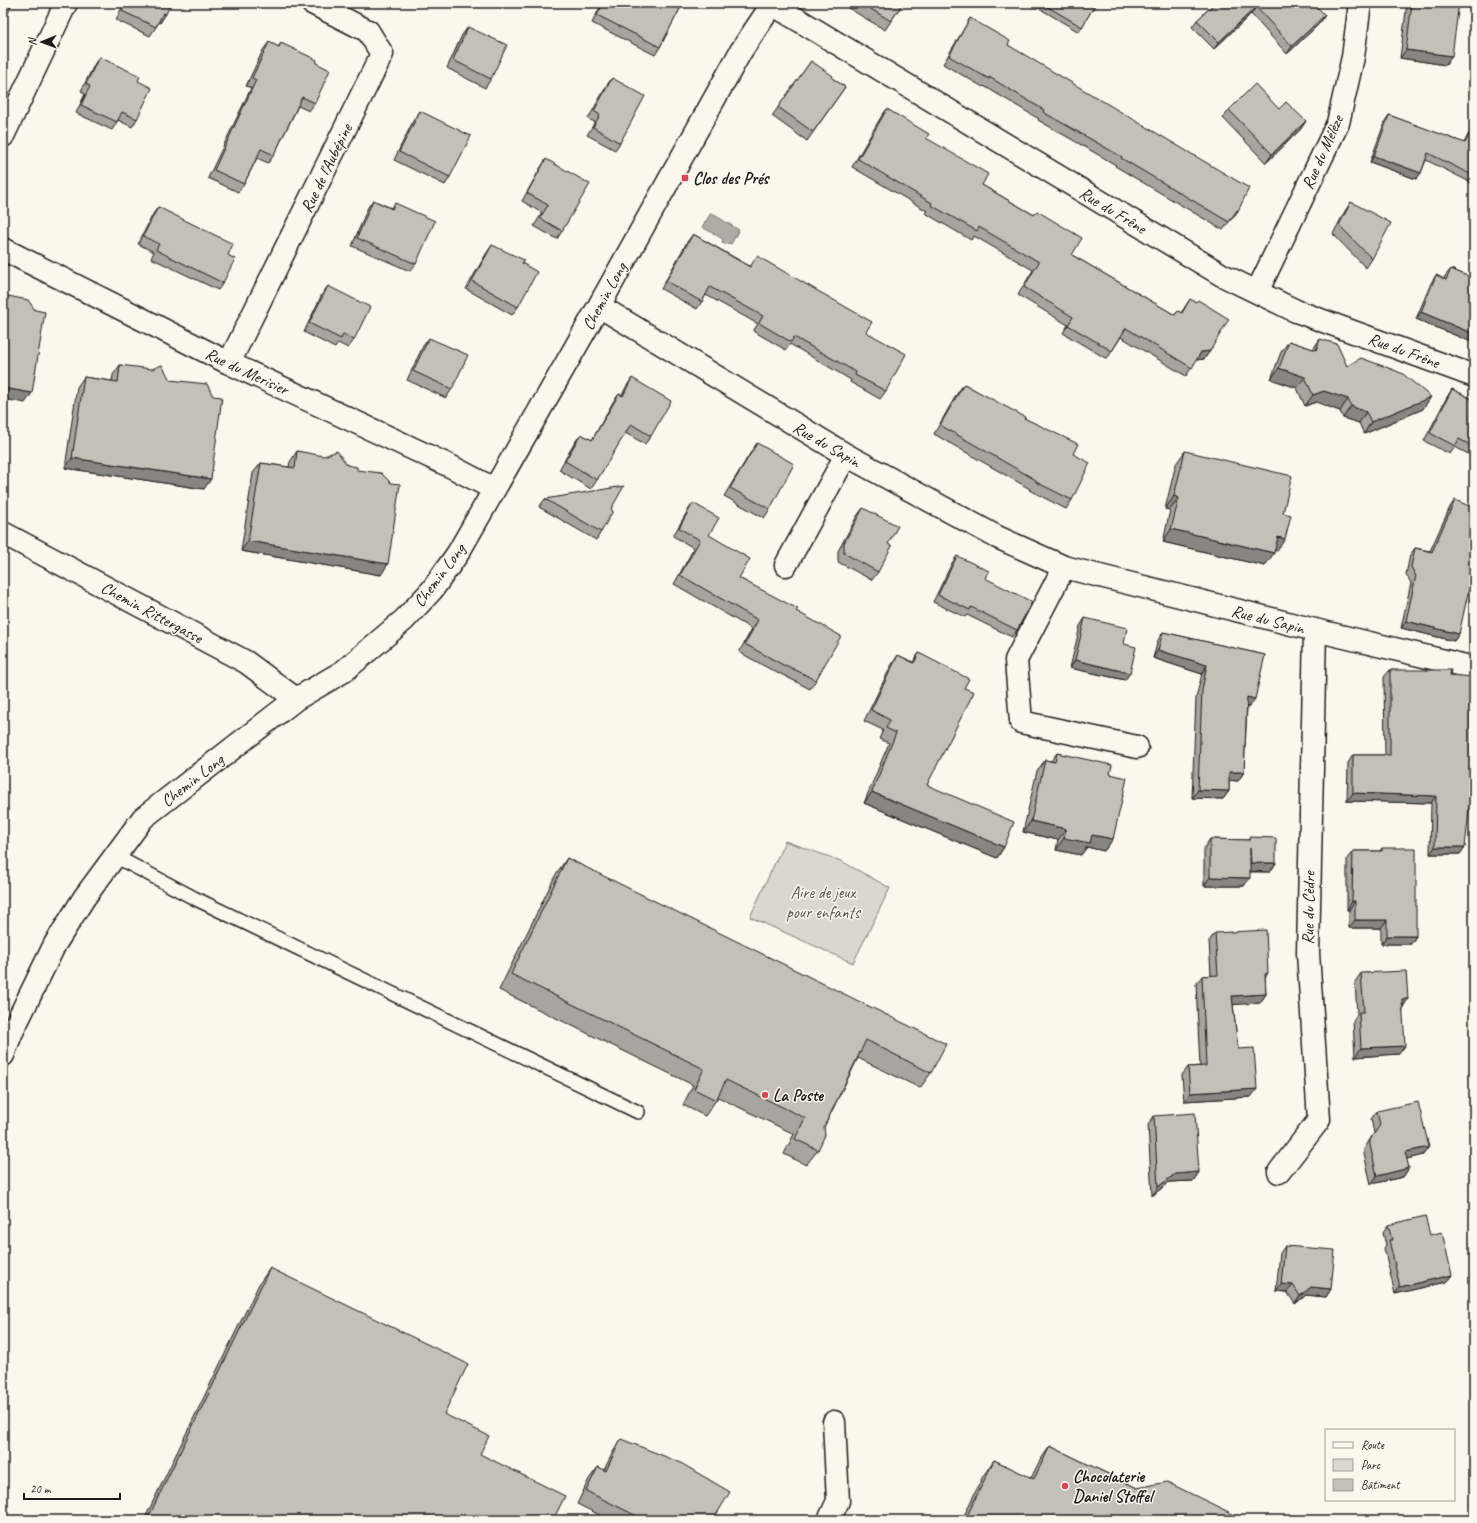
<svg xmlns="http://www.w3.org/2000/svg" width="1477" height="1523" font-family="Caveat,sans-serif">
	<rect width="100%" height="100%" fill="#fbf7ec"/>
	<filter id="ink" filterUnits="userSpaceOnUse"><feTurbulence type="fractalNoise" baseFrequency=".025" numOctaves="2"/><feDisplacementMap in="SourceGraphic" scale="8" xChannelSelector="R" yChannelSelector="G"/><feConvolveMatrix kernelMatrix="1 2 1 2 8 2 1 2 1" color-interpolation-filters="sRGB"/></filter>
	<g filter="url(#ink)">
		<path fill="#dad7ce" stroke="#7b7a75" d="M785,841l56,20 49,27 -37,75 -103,-46z"/>
		<path fill="#afaca5" stroke="#74726e" d="M711,213l28,17 -8,14 -2,-1 -2,1h-3l-2,-2 1,-3 -21,-12z"/>
		<g fill="none" stroke-linecap="round" stroke-linejoin="round">
			<g stroke="#1c1c1c" stroke-width="16">
				<path id="service" d="M115,856l79,42 444,214"/>
			</g>
			<g stroke="#1c1c1c" stroke-width="25">
				<path id="minor" d="M772,4l450,271 74,36 178,65
					M3,136l63,-133
					M3,249l226,114 223,104 42,22
					M1257,292l81,-169 15,-66 7,-54
					M599,306l247,149 151,82 67,30 251,63 159,38
					M229,363l153,-309 -14,-23 -56,-28
					M3,533l243,129 50,37
					M786,565l60,-110
					M1064,567l-48,93 5,62 116,25
					M3,1055l8,-21 44,-90 29,-46 59,-80 153,-119 48,-28 60,-51 28,-30 26,-37 141,-247 142,-255 32,-48
					M1279,1172l40,-52 -11,-167 7,-323
					M829,1520l9,-19 -4,-79"/>
			</g>
			<use href="#service" stroke="#fbf7ec" stroke-width="13"/>
			<use href="#minor" stroke="#fbf7ec" stroke-width="22"/>
		</g>
		<path fill="#a8a59e" stroke="#1c1c1c" d="M124,3h47l-11,20 -1,-1 -3,5 -6,9 -34,-16z
			M602,3h81l-23,44 -5,8 -63,-32z
			M844,3h59l-18,27 -42,-25z
			M1033,3h63l-17,29 -47,-28z
			M1211,3h102l12,12 -5,8 -33,31 -36,-40 -37,35 -22,-22 5,-7 16,-15z
			M1407,3h52l-13,62 -46,-7z
			M970,18l38,27 230,166 -6,8h-1l-8,11 -108,-64 1,-1 -78,-45 1,-1 -55,-33 -1,1 -40,-23 22,-37z
			M468,27l23,52 -6,9 -38,-20 15,-33z
			M269,42l9,5 3,-4 35,20 -1,40 -6,8 -11,-5 -24,49 -6,8 -11,-5 -13,26 -6,8 -30,-14 43,-90 -5,-2 17,-36z
			M99,57l39,24 -1,38 -5,8 -14,-7 -6,10 -36,-17 9,-19 -4,-3 13,-26z
			M811,61l21,17 13,9 -38,54 -35,-25z
			M612,78l8,65 -5,7 -28,-15 8,-13 -7,-3 19,-34z
			M887,109l39,29 56,47 52,30 3,-4 35,44 103,60 3,-4 3,2 9,-14 20,52 -6,8 -8,1 -10,16 -65,-39 -9,14 -5,8 -44,-26 5,-8 -50,-30 15,-25 -59,-34 -3,4 -46,-27 2,-2 -75,-44 29,-50z
			M1279,109l27,12 -6,9 -34,33 -43,-45 6,-8z
			M420,111l30,66 -5,8 -51,-25 20,-41z
			M1389,115l75,28 4,-8 4,-6h2v55l-48,-24 -5,13 -5,6 -46,-17 15,-41z
			M546,159l16,72 -5,8 -23,-13 8,-13 -20,-12 19,-34z
			M373,200l18,8 4,-5 21,61 -6,7 -58,-25 16,-39z
			M1351,202l21,57 -6,9 -33,-34 12,-23z
			M158,207l70,48 -5,28 -5,7 -67,-32 3,-6 -16,-8 15,-30z
			M693,234l173,98 20,59 -6,8 -30,-17 1,-2 -61,-36 -4,6 -33,-19 5,-7 -52,-29 -9,14 -36,-20 26,-47z
			M492,245l30,18 -4,44 -6,8 -46,-26 20,-35z
			M1451,269l23,10v64l-58,-24 15,-36 5,-8 8,4 1,-3z
			M328,286l26,54 -6,8 -10,-5 -3,5 -31,-16 18,-38z
			M429,338l23,51 -6,9 -39,-18 16,-34z
			M1320,339l27,27 76,43 -59,25 -5,-11 -16,-5 -3,-7 -24,-9 -11,4 -8,-18 -26,-9 10,-27 8,-11 24,8z
			M120,365l50,15 43,16 -9,93 -139,-21 12,-81 7,-10 28,4 1,-6z
			M632,378l19,58 -6,8 -20,-11 -28,47 -6,9 -32,-19 16,-28 6,-8 11,6 21,-38 6,-8 3,1 4,-8z
			M964,384l60,34 49,36 -1,46 -6,9 -37,-19 1,-1 -96,-55 24,-42z
			M1452,389l22,11v57l-19,-10 -5,7 -26,-13 23,-44z
			M757,443l13,66 -6,9 -40,-22 27,-44z
			M297,451l50,14 10,5 24,105 -140,-24 12,-78 8,-10 28,4 1,-5z
			M1185,451l98,62 -6,38 -3,-1 -9,16 -102,-24 7,-32 -5,-1 11,-45z
			M545,499l66,10 -10,23 -5,8 -57,-33z
			M1455,500l4,134 -5,7 -53,-13 10,-45 -5,-9 4,-19 5,-7 15,3 20,-44z
			M693,503l16,32 30,43 57,33 20,69 -6,9 -31,-16v1l-40,-22 13,-23 -78,-45 20,-36 -21,-12 14,-24z
			M863,508l25,36 -10,28 -6,8 -34,-18v-11l19,-35z
			M957,556l28,22 32,52 -5,7 -45,-22 -2,2 -32,-15 19,-39z
			M1085,618l39,26 1,36 -55,-12 10,-42z
			M1163,632l102,23 -16,52h-2l-3,65 -6,9 -9,-1v11l-6,8 -31,-1 4,-100 6,-24 -49,-16 5,-18z
			M919,653l45,35 -37,97 77,62 -7,11 -133,-55 25,-60 -10,-4 4,-9 -19,-9 27,-55 7,-11 15,7z
			M1390,670l60,5 15,172 -5,7h-30l1,-51 -84,-2 1,-38 5,-8h32l-1,-78z
			M1057,753l53,21 3,65 -9,12 -17,-4 -6,8 -25,-5 2,-10 -35,-8 14,-61 8,-11 6,1z
			M1250,837l26,26 -6,9h-20l-6,14h-40v-38l6,-9 38,1z
			M1382,848l34,88 -5,8h-30v-16h-32v-18h-2v-51l6,-8h27z
			M567,858l364,215 -11,15 -62,-30 -34,69 -6,23 -12,15 -22,-11 10,-20 -76,-37 -2,3 -11,16 -22,-11 10,-20 -194,-95 57,-116z
			M1215,933l53,40 -3,5 1,16 -6,9 -27,1 5,45 13,48 -67,4 -2,-26 6,-8 12,-1 -4,-82 6,-8 9,-1 -2,-34z
			M1361,973l47,26 -5,8 -4,47 -44,3 -2,-36 4,-7 -2,-32z
			M1377,1111l46,44 -17,4 3,9 -6,9 -32,7 -7,-30v-5l10,-16 -3,-14z
			M1154,1116l45,56 -6,9 -24,1 -17,14 -4,-71z
			M1388,1225l64,50 -6,7 -51,12 -11,-46 2,-3 -3,-12z
			M1285,1246l46,43 -5,8 -20,-2 -11,9 -8,-12 -11,-1 4,-38z
			M270,1268l174,146 36,40 73,66h-409l115,-236z
			M621,1439l92,81h-103l-33,-16 12,-25 9,-12 6,3 9,-18z
			M1050,1446l87,42 108,32h-283l21,-44 11,-16 37,18 8,-16z"/>
		<path fill="#888681" stroke="#1c1c1c" d="M1256,7l-5,7 -37,35 5,-7z
			M163,13l3,1 -6,9 -3,-1z
			M1325,15l-5,8 -33,31 5,-8z
			M1406,50l46,6 -6,9 -46,-7z
			M1306,121l-6,9 -34,33 6,-9z
			M1374,156l47,17 -5,6 -46,-17z
			M1421,312l53,22v9l-58,-24z
			M1210,351l-6,8 -8,1 5,-8z
			M1279,368l26,9 -8,11 -26,-9z
			M3,388l29,5 -7,10 -22,-4z
			M1324,391l24,8 -8,12 -24,-9 -11,4 8,-11z
			M1431,397l-8,12 -59,25 7,-12z
			M1351,406l15,6 -7,11 -16,-5z
			M72,458l139,21 -7,10 -139,-21z
			M1174,496l5,2 -9,12 -5,-1z
			M1171,529l103,24 -9,13 -102,-24z
			M1278,537l7,2 -8,12 -8,-2z
			M248,541l140,23 -7,11 -140,-24z
			M1406,621l53,13 -5,7 -53,-13z
			M1158,650l49,15 -5,9 -49,-16z
			M1075,660l55,13 -5,7 -55,-12z
			M1247,697l8,2 -6,8 -7,-2z
			M1229,772h15l-6,9 -14,-1z
			M1198,790l31,1 -6,8 -31,-1z
			M872,792l132,55 -7,11 -133,-55z
			M1353,793l83,3 -5,7 -84,-2z
			M1031,821l35,8 -8,11 -35,-8z
			M1092,835l21,4 -9,12 -17,-4 -6,8 -25,-5 8,-12z
			M1435,847h30l-5,7h-30z
			M1251,863h25l-6,9 -25,-1z
			M1210,877l40,1 -6,8h-40z
			M1352,901h3l-6,9h-2z
			M1355,920h32l-6,8h-32z
			M1387,936h29l-5,8h-30z
			M1266,994l-6,9 -34,2 6,-9z
			M1402,999h6l-6,8z
			M1405,1046l-6,8 -44,3 6,-9z
			M1257,1089l-6,8 -67,4 6,-8z
			M1429,1147l-6,8 -24,6 6,-9z
			M1409,1168l-6,9 -32,7 6,-8z
			M1199,1172l-6,9 -24,1 -17,14 6,-9 17,-13z
			M1452,1275l-6,7 -51,12 5,-7z
			M1281,1284l12,1 -6,7 -11,-1z
			M1311,1287l20,2 -5,8 -20,-2 -11,9 5,-8z"/>
		<path fill="#c3c0b8" stroke="#1c1c1c" d="M126,3h45l-5,11 -3,-1 -7,14 -34,-16z
			M604,3h79l-23,44 -63,-32z
			M861,3h42l-12,18z
			M1041,3h55l-14,24z
			M1215,3h98l12,12 -33,31 -36,-39 -37,35 -22,-22z
			M1412,3h47l-7,53 -46,-6z
			M3,4l8,3 -8,16z
			M970,18l40,23 -2,4 241,143 -11,23 -1,-1 -8,12 -108,-64 1,-1 -79,-45 1,-2 -55,-33v2l-40,-23z
			M468,27l39,18 -16,34 -38,-19z
			M269,42l10,5 2,-4 36,17 -1,3 14,7 -15,33 -13,-6 -28,58 -13,-6 -17,35 -30,-14 42,-90 -4,-2z
			M99,57l41,19 -2,5 14,7 -15,31 -15,-7 -5,10 -36,-17 9,-19 -4,-2z
			M811,61l22,15 -1,2 13,9 -32,45 -35,-25z
			M612,78l33,18 -25,47 -27,-16 7,-12 -6,-4z
			M1255,84l24,25 7,-7 20,19 -34,33 -43,-44z
			M887,109l42,25 -3,4 62,36 -6,11 52,30 3,-4 45,27 -10,17 103,60 3,-4 4,2 8,-14 6,3 2,-2 31,19 -19,32 -9,1 -9,16 -66,-40 -14,23 -44,-26 5,-8 -49,-30 15,-25 -60,-35 -2,4 -46,-26 1,-2 -74,-44z
			M420,111l51,25 -21,41 -51,-25z
			M1389,115l76,28 7,-14h2v47l-46,-23 -7,20 -47,-17z
			M546,159l44,25 -28,47 -22,-13 8,-13 -21,-12z
			M373,200l19,9 3,-6 40,18 -19,43 -59,-26z
			M1351,202l40,21 -19,36 -33,-34z
			M158,207l75,37 -5,11 7,4 -12,24 -67,-33 3,-6 -16,-8z
			M693,234l57,33 7,-11 115,66 -6,10 40,22 -20,37 -31,-16 1,-3 -62,-35 -3,5 -32,-19 4,-7 -53,-29 -8,15 -36,-21z
			M492,245l32,15 -2,3 15,9 -19,35 -46,-26z
			M1451,269l23,10v55l-53,-22 15,-37 10,5z
			M328,286l42,21 -16,33 -11,-6 -2,5 -32,-16z
			M3,295l25,5 7,10 10,2 -13,81 -29,-5z
			M429,338l39,17 -16,34 -39,-18z
			M1320,339l17,5 10,22 14,-8 33,12 9,4 28,23 -60,25 -5,-10 -15,-6 -3,-7 -24,-8 -11,4 -8,-18 -26,-9 10,-27 27,9z
			M120,365l32,4 10,-4 8,15 37,4 6,12 9,1 -11,82 -139,-21 12,-81 34,5z
			M632,378l39,23 -20,35 -20,-12 -34,56 -32,-19 16,-27 11,6 27,-46 4,2z
			M964,384l61,33 -1,1 54,26 -5,10 17,9 -18,37 -36,-18v-2l-96,-55z
			M1452,389l22,11v47l-15,-8 -4,7 -25,-13z
			M757,443l37,21 -24,45 -40,-21z
			M297,451l27,5 13,-5 10,14 10,2v3l24,3 10,10 9,1 -12,80 -140,-23 13,-78 34,5z
			M1185,451l107,25 -9,37 8,2 -6,24 -7,-2 -4,16 -103,-24 8,-31 -5,-2z
			M624,486l-13,23 2,2 -12,21 -56,-33z
			M1455,500l19,8v58l-15,68 -53,-13 10,-45 -5,-9 4,-19 17,4z
			M693,503l26,15 -10,17 41,24 -11,19 59,31 -2,2 45,25 -25,44 -31,-15v1l-40,-22 13,-24 -78,-45 20,-35 -21,-12z
			M863,508l35,18 -10,18 4,2 -14,26 -34,-19v-10z
			M957,556l32,15 -4,7 47,24 -15,28 -46,-23 -1,3 -32,-15z
			M1085,618l42,10 -3,16 12,3 -6,26 -55,-13z
			M1163,632l102,23 -10,44 -8,-2 -3,75h-15v19l-31,-1 4,-100 5,-25 -49,-15z
			M919,653l50,26 -5,9 10,4 -47,93 87,37 -10,25 -132,-55 24,-59 -10,-5 4,-8 -19,-10 27,-55 16,8z
			M1390,670h61l-1,5 24,2v87l-9,83h-30l1,-51 -83,-3v-38h37z
			M1057,753l55,12 -2,9 17,4 -14,61 -21,-4 -2,8 -26,-5 2,-9 -35,-8 14,-61 10,2z
			M1250,837l26,1v25h-25l-1,-15v30l-40,-1v-38l40,1z
			M1382,848h34v88h-29v-16h-32v-19h-3l1,-50h29z
			M567,858l379,186 -15,29 -65,-33 -42,87 1,8 -7,15 -23,-11 10,-21 -79,-38 -10,20 -22,-11 10,-20 -193,-95z
			M1266,930l2,43 -3,1 1,20 -34,2 6,53 16,-1 3,41 -67,4 -2,-26 18,-1 -4,-90 16,-1 -3,-42z
			M1406,971l2,28h-6l3,47 -44,2 -2,-36h5l-3,-39z
			M1418,1102l11,45 -24,5 4,16 -32,8 -7,-31v-5l10,-15 -3,-14z
			M1195,1113l4,59 -24,2 -17,13 -4,-71z
			M1425,1216l5,19 12,-3 10,43 -52,12 -11,-47h3l-4,-15z
			M1285,1246l50,4 -4,39 -20,-2 -11,9 -7,-11 -12,-1z
			M270,1268l198,96 -24,50 45,22 -9,18 85,42 -12,24h-406z
			M621,1439l58,23 51,30 -17,28h-68l-59,-29 12,-24 8,4z
			M1050,1446l87,42 30,-6 78,38h-280l29,-60 40,19z"/>
	</g>
	<g fill="#d1495b" stroke="#fbf7ec" stroke-width="1.5">
		<rect x="681" y="174" width="8" height="8" rx="2"/>
		<circle cx="765" cy="1095" r="4"/>
		<circle cx="1065" cy="1486" r="4"/>
	</g>
	<g text-anchor="middle" stroke-width="3" stroke-linejoin="round" paint-order="stroke">
		<g font-size="17" fill="#1c1c1c" stroke="#fbf7ec">
			<text transform="translate(1322 152) rotate(-66)" y="6">Rue du Mélèze</text>
			<text transform="translate(326 168) rotate(-64)" y="6">Rue de l'Aubépine</text>
			<text transform="translate(1113 210) rotate(31)" y="6">Rue du Frêne</text>
			<text transform="translate(604 296) rotate(-61)" y="6">Chemin Long</text>
			<text transform="translate(1404 350) rotate(20)" y="6">Rue du Frêne</text>
			<text transform="translate(247 371) rotate(25)" y="6">Rue du Merisier</text>
			<text transform="translate(827 444) rotate(30)" y="6">Rue du Sapin</text>
			<text transform="translate(439 575) rotate(-53)" y="6">Chemin Long</text>
			<text transform="translate(152 612) rotate(28)" y="6">Chemin Rittergasse</text>
			<text transform="translate(1268 619) rotate(14)" y="6">Rue du Sapin</text>
			<text transform="translate(192 780) rotate(-38)" y="6">Chemin Long</text>
			<text transform="translate(1308 908) rotate(-89)" y="6">Rue du Cèdre</text>
		</g>
		<g font-size="17" font-weight="bold" fill="#1c1c1c" stroke="#fbf7ec" text-anchor="start">
			<text x="693" y="184">Clos des Prés</text>
			<text x="773" y="1101">La Poste</text>
			<text x="1073" y="1482">Chocolaterie<tspan x="1073" dy="20">Daniel Stoffel</tspan></text>
		</g>
		<g font-size="17" fill="#555451" stroke="#fbf7ec">
			<text x="823" y="898">Aire de jeux<tspan x="823" dy="20">pour enfants</tspan></text>
		</g>
	</g>
	<rect width="1477" height="1523" fill="none" stroke="#fbf7ec" stroke-width="16"/>
	<rect x="8" y="8" width="1461" height="1507" fill="none" stroke="#1c1c1c" stroke-width="1.5" filter="url(#ink)"/>
	<rect x="1325" y="1429" width="130" height="72" fill="#fbf7ec" stroke="#a29f99"/>
	<rect x="1333" y="1442" width="20" height="6" fill="#fbf7ec" stroke="#a29f99"/>
	<text x="1361" y="1449" font-size="12" fill="#1c1c1c">Route</text>
	<rect x="1333" y="1459" width="20" height="12" fill="#dad7ce" stroke="#a29f99"/>
	<text x="1361" y="1469" font-size="12" fill="#1c1c1c">Parc</text>
	<rect x="1333" y="1479" width="20" height="12" fill="#c3c0b8" stroke="#a29f99"/>
	<text x="1361" y="1489" font-size="12" fill="#1c1c1c">Bâtiment</text>
	<g transform="translate(42 42) rotate(269)" stroke="#fbf7ec" stroke-width="3" paint-order="stroke">
	<path d="M0-3L7 15L0 10L-7 15Z" fill="#1c1c1c"/>
	<text y="-6" font-size="11" font-weight="bold" text-anchor="middle" fill="#1c1c1c">N</text>
	</g>
	<path d="M24 1493v6h96v-6" fill="none" stroke="#1c1c1c" stroke-width="2"/>
	<text x="30" y="1493" font-size="12" fill="#1c1c1c" stroke="#fbf7ec" stroke-width="3" paint-order="stroke">20 m</text>
</svg>
